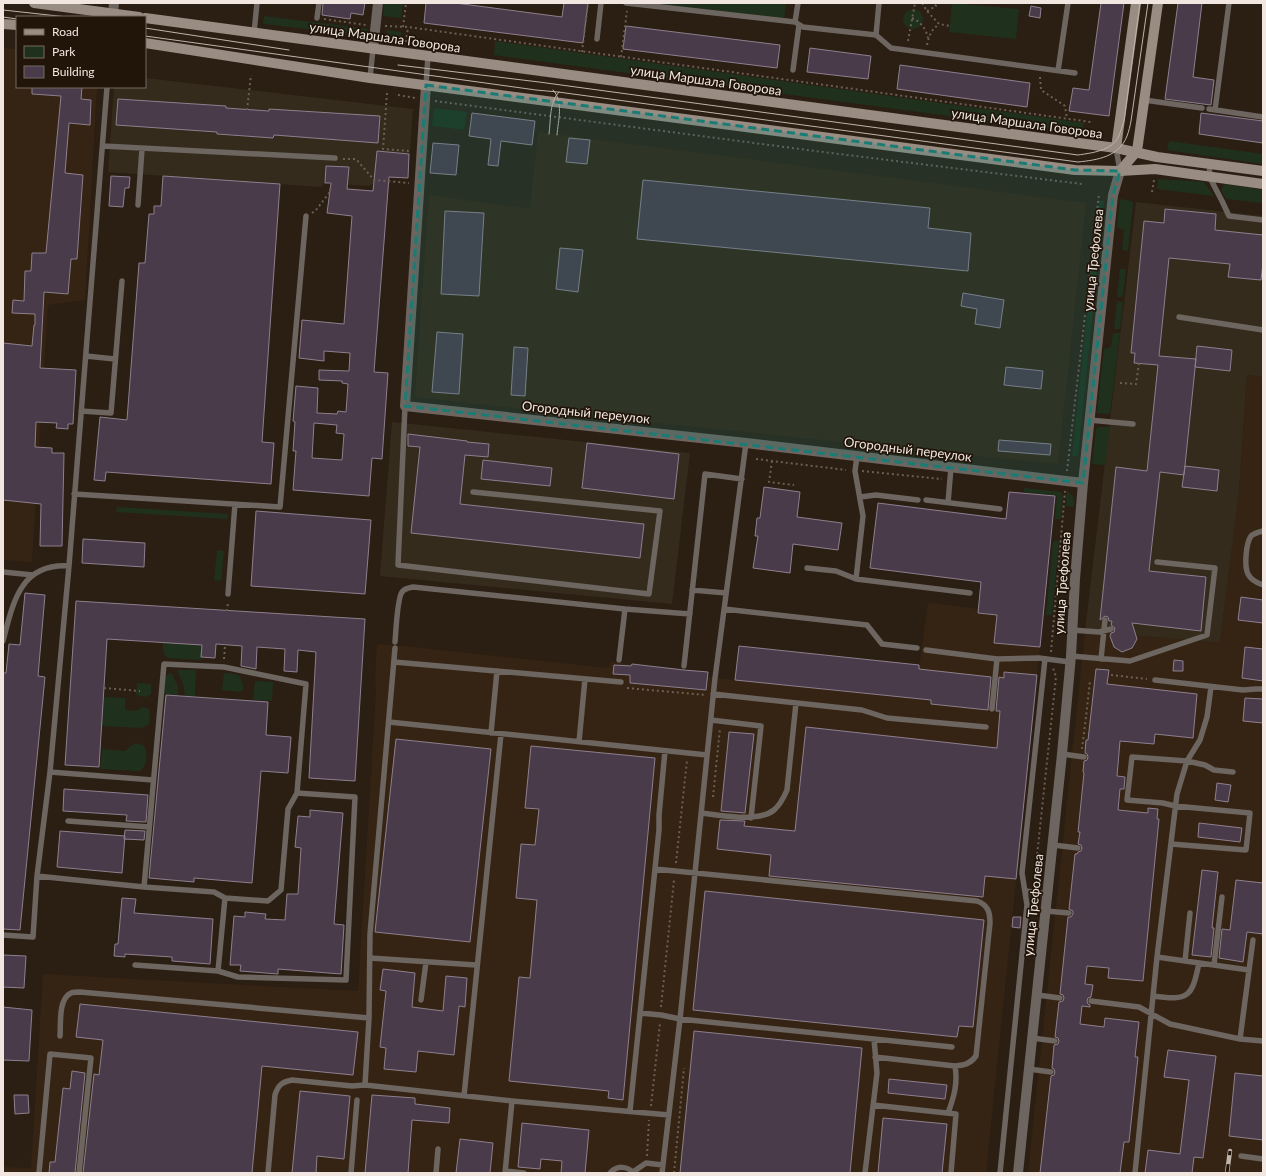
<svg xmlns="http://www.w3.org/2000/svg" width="1266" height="1176" font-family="Lato,sans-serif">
	<rect width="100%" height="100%" fill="#2b1e13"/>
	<path fill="#352b1c" d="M145,78l268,31 -5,69 -33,-2 -2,8 -4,2 -44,-3 -4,4 -213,-15 6,-85h31z
		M1136,202l127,14v161l-16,-2 -8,118 -19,150 -135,-12z
		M392,422l298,31 -18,151 -292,-28z"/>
	<path fill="#352413" d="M3,48l14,1v38h80l-12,213 -37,5 -16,257 -29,-2z
		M538,132l548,71 -28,261 -497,-51 -146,-16 14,-202 101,14z
		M1247,375l16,2v796h-235l57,-542 135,12 19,-150z
		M928,602l50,7 -1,4 19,2 -2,28 46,4 -54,526h-983v-6l28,1 12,-194 315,17 18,-300 -1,-12 2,-35 36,3 196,21 1,-6 22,2 -2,19 76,7 1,-13 208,22z"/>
	<path fill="#1f311c" d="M384,3h19l-2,15 -18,-2z
		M650,3h136l-2,15z
		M952,3l67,6 -3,30 -67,-7z
		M903 19a10 10 0 1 1 20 0a10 10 0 1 1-20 0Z
		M264,16l104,13 -2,3 -6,3 -97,-11z
		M386,30l15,2v11c-8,-2 -13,-5 -15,-13z
		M495,41l589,82 -1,11 -589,-79z
		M434,108l33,4 -3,18 -32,-4z
		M1169,141l94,13v10l-96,-14z
		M1158,179l46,3 10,14 -57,-7z
		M1224,184l39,6v13l-37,-4 -5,-9z
		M1120,199l12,2 1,3 -5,47 -6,-1 2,-20 -7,-3z
		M1099,201h5l-26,256 -6,-1z
		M1120,269h6l-3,28h-6z
		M1117,301l6,1 -3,27h-6z
		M1113,333h7l-10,81 -13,-1 7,-64 7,-2z
		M1099,427h11l-5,38 -13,-1 4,-35z
		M1024,488l37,4 2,4 -2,23h-6l2,-23 -33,-4z
		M1067,491c6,4 8,8 7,16l-8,-1z
		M117,507l111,7 -1,5 -111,-7z
		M1053,541h6l-7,74h-6z
		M217,550l7,1 -3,30 -7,-1z
		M163,642l39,3 -1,15 -33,-2c-6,-5 -5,-9 -5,-16z
		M177,670h19l-1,27 -10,-1 -2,-12z
		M171,672l7,14v9l-16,-1 3,-17z
		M224,673l12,1 4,3 4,11 -4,4 -18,-2z
		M255,681l18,1 -1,19 -19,-1z
		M137,683l14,1v10l-5,3 -10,-2z
		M104,697l21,1v12l10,1 7,-4 5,1 3,2 -1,14 -4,3 -5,1 -39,-2z
		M135,743l8,2c6,7 4,21 -3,26l-40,-2 2,-20 23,2z"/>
	<path fill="#493b49" stroke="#8e7f8e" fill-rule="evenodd" d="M323,3h42l-2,12 -12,-2 -1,6 -28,-4z
		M426,3h29l107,14 2,-14h24l-5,40 -159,-20z
		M1101,3h23l-15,113 -40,-5 4,-23 16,2z
		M1178,3h24l-9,74 21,3 -3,25 -46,-6z
		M1031,6l10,2 -1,10 -11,-2z
		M626,26l154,19 -3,23 -154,-19z
		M810,48l61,8 -3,23 -61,-7z
		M900,65l130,18 -3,24 -130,-18z
		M32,87h50l-1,12 10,1 -1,25 -21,-2 -4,50 18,2 -6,84h-6l-3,35 -24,-2 -4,76 36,2 -3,54h-5v5l-12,-1 1,-5 -21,-1 -1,25 17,1v5h12l-2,93h-22l1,-42 -38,-4v-157l29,3 2,-21h1v-11l-23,-1 1,-13 11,1 1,-30h6l1,-18h14l15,-157 -29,-2z
		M118,99l108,7v2l43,3v-2l111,7 -2,27 -104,-8 -1,3 -56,-4v-2l-101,-7z
		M472,113l63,8 -3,24 -31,-4 -3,25 -10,-1 3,-26 -22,-3z
		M1201,113l62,8v22l-64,-9z
		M569,138l21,2 -3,24 -21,-2z
		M433,143l26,2 -3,30 -26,-2z
		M377,151l32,3 -1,24 -19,-1 -15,195 14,1 -6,86 -10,-1 -3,38 -76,-6 3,-39h-3l2,-29 -2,-1 3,-35 22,2 -1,25 20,1 1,-3 8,1 2,-28 -6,-1v-2l-23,-1v-10l30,1 1,-18 -26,-2v10l-25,-3 3,-38 42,4 8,-108 -25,-3 4,-30h-6l1,-17 23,1 -2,22 26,2zM314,423l23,2 -1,8 8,1 -2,26 -30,-2z
		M111,176l19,1 -1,11h-4l-2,19 -14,-1z
		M163,176l117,8 -18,258 12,1 -3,41 -165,-12 -1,9 -11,-1 6,-63 27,3 12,-157h6l4,-49h5v-8h7z
		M643,180l287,28 -2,20 43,5 -3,38 -331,-32z
		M1165,209l51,5 -1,16 48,5v28l-2,17 -33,-3 2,-13 -61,-6 -10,98 37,3 -12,116 -24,-3 -11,99 57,6 -5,54 -69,-8 5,16 -5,9 -10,4 -8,-5 -4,-11 1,-3 3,-1 1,-4 -4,-3 1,-4h-3l-1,-4 -3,-1 -5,4 16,-153 31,4 11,-106 -24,-2 1,-10h-4l13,-132 20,2z
		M445,211l39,2 -5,83 -38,-2z
		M560,248l23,2 -5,42 -22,-3z
		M963,293l41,7 -4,28 -25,-4 2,-15 -16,-3z
		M437,332l26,2 -4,60 -27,-2z
		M1197,346l35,4 -2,21 -35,-4z
		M514,347l14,1 -3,48 -14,-1z
		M1006,367l37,4 -2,18 -37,-4z
		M408,434l59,7v1l22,2 -1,13 -23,-2 -5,49 184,20 -4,34 -229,-25 9,-86 -12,-1z
		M999,440l52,4 -1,11 -52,-4z
		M587,443l92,11 -5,45 -92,-11z
		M483,460l69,8 -2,18 -69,-7z
		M1185,466l34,4 -2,21 -35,-4z
		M764,487l36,5 -3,25 45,6 -4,27 -45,-6 -3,29 -37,-5 5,-32h-3l2,-18h3z
		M1009,492l46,4 -15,151 -46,-4 3,-28 -19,-2 3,-31 -111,-14 8,-65 128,16z
		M256,511l115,9 -6,74 -114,-8z
		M83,539l62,4 -1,24 -62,-4z
		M25,593l20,2 -7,81 7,1 -25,253 -17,-1v-256h3l3,-29 11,1z
		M1241,597l22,3v23l-25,-3z
		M76,601l289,18 -10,162 -46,-3 7,-126 -18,-2 -1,22 -13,-1 1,-22 -28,-2 -1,22 -15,-3 1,-20 -26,-2 -1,14 -14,-1 1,-12 -95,-6 -8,128 -34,-2z
		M739,646l180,19v4l72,8 -3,33 -57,-6v-4l-196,-20z
		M1245,647l18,2v32l-21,-3z
		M1174,660l9,1v10h-10z
		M632,664l52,6 24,2 -2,18 -76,-7v-8l-17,-1 1,-9 17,1z
		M1096,669l13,1 -2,14 90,10 -4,44 -38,-4 -1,10 -34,-3 -3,35 8,1 -1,12h-4l-2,21 30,3v-5l10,1 -1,10h2l-16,162 -35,-3 1,-10 -22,-2 -2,18 8,1 -2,12 -3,1 -1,3 1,3 2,1v2l-8,-1 -2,18 24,3 1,-9 34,4 -4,35h3l-9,85h-5l-4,31h-80l11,-97 3,-1 1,-3 -1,-3 -2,-1 2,-23 4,-1 1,-3 -1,-3 -3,-1 4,-35 4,-1 1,-3 -1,-3 -3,-1 8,-77h3l2,-3v-3l-4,-2 6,-55h2l1,-2 3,-1 1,-3 -1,-3 -3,-1 2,-12h-2l6,-59 -1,-1 1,-11 3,-1 1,-3 -1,-3 -2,-1 1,-13h2z
		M1004,672l33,3 -21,204 -31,-3 -2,21 -214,-21 2,-21 -54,-6 3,-29 25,1 -1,5 51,5 11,-104 191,21 3,-37h-4l3,-34 5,1z
		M166,695l102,7 -2,33 25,2 -3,36 -27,-2 -9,112 -58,-5v4l-45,-4z
		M1245,698l18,1v24l-20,-2z
		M729,732l25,2 -9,79 -24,-2z
		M396,739l95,10 -21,193 -95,-10z
		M531,746l124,12 -32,342 -15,-2 1,-7 -100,-10 10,-104 11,1 7,-78 -21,-2 5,-54 14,1 4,-36 -14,-1z
		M1217,783l14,2 -3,17 -13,-2z
		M64,789l84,6 -2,27 -20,-1 1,-6 -64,-4z
		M310,810l33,3 -9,111 10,1 -3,49 -63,-5v5l-38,-3 1,-6h-11l4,-49 11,1v-5l21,2 -1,5 20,1 2,-26h11l3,-46 -6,-1 3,-31 12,1z
		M1199,823l43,5 -2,14 -42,-5z
		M125,830l20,1 -1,9 -20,-1z
		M60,831l65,5 -3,37 -65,-6z
		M1202,870l16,2 -6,56h2l-3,29 -19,-2z
		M1236,880l27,3v51l-16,-2 -4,30 -24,-4 3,-29 8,1z
		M705,891l279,29 -11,107 -14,-1 -2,11 -264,-27z
		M122,898l14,1 -2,14 79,6 -3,45 -38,-3v-4l-47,-3v3l-11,-1 1,-12h3z
		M1013,917h8l-1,11 -8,-1z
		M3,955l23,1 -2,32 -21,-1z
		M383,969l32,4 -3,34 31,4 3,-35 21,2 -2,29 -6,-1 -5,49 -36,-4 -2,21 -32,-3 2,-21 -6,-1 6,-56 -6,-1z
		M80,1004l278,28 -5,43 -91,-9 -10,107h-169l11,-99 5,1 4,-35 -27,-3z
		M3,1007l29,3 -3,51 -26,-1z
		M694,1031l168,17 -12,125h-170z
		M1168,1050l48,6 -13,102 -9,-1 -2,16h-47l3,-23 32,4 9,-74 -25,-3z
		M72,1071l13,2 -10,100h-26l1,-11h5l8,-74 7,1z
		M1235,1073l28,3v64l-34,-4z
		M889,1079l58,6 -2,14 -57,-6z
		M300,1091l50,5 -6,63 -27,-3 -1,17h-24z
		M14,1095h14l1,18 -14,1z
		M372,1095l43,3v6l35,4 -1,15 -37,-3 -4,53h-43z
		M883,1118l64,6 -5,49h-64z
		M522,1123l67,7 -4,43h-24l1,-12 -21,-2 -1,10 -22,-2z
		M460,1139l33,4 -3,30h-34z"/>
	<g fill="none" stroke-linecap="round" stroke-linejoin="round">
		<path stroke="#6b5f55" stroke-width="2" stroke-dasharray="2 3" stroke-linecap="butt" d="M922,3l5,8 12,13 11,2
			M208,4v-1
			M973,4v-1
			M927,11l9,-5 -2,-3
			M912,18c9,4 14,11 16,20
			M324,19l42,6
			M385,26l23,1 683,95
			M403,27l3,-24
			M908,41l7,-38
			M406,42l2,-15
			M927,45c2,-9 4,-15 12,-21
			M582,52l6,-49
			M621,57l6,-46
			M1040,77l1,13 24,16 2,13
			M387,93l-4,56 27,2
			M398,95l17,3
			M435,101l380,50 267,33
			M247,110l4,-35
			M343,159h13l18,21 35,3
			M1152,192l2,-12
			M312,213l4,-3 14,-18 1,-9
			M1120,383l16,1 3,-21
			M756,459l90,11
			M772,461l-3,21 25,3
			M862,471l80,8
			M1067,471l32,-277
			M227,611l1,-8
			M1051,652l14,-161
			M224,659l1,-14
			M1111,675l36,4
			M104,688l36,3
			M627,688l79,7
			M1082,749l4,-32 4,-36
			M713,797l7,-69
			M676,863l11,-103
			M1034,884l22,-207 -3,-9
			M661,1007l13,-127
			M651,1106l9,-83
			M647,1156l2,-36
			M674,1173l10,-105"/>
		<path stroke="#6d6560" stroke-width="5.5" d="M626,3l169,19 3,-19
			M317,18l2,-15
			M795,22l8,5 73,8 15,13 184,25
			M254,33l3,-30
			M876,35l3,-32
			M597,39l4,-36
			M793,70l6,-45
			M1058,71l10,-68
			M370,78l3,-29
			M426,85l2,-29
			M1144,100l58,8
			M1209,109l54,8
			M1215,110l14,-107
			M103,146l232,12
			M1116,148l4,23
			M1210,164l-1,12 13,25 7,15 34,4
			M138,205l4,-56
			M1179,317l84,13
			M86,356l29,3
			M405,406l-7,159 251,29 11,-83 -187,-19
			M81,411l30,2 11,-132
			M1089,420l44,4
			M74,494l206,13 26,-291
			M860,497l16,-2 42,5
			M926,500l74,9
			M948,503l3,-36
			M1263,531c-4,1 -9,2 -12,5 -5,7 -7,30 -3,38 3,6 9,9 15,11
			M807,568l29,3 20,8 114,14
			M3,572l30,3
			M856,579l7,-63 -8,-45 2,-15
			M692,590l34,3
			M228,594l7,-90
			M724,609l143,16 15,19 35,4
			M1072,630l27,2 12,-3
			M3,641c10,-38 17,-78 66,-75
			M395,642c1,-10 2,-43 7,-50 3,-4 7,-4 11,-5l212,22 65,5
			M926,650l71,9 42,-1 31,4
			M1071,656l59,5 77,-26 8,-67 -58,-6
			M1101,659l4,-39
			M619,660l6,-51
			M394,662l227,20
			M684,666l21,-192 37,5
			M1155,680l88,10 13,-1h7
			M713,694l149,16 25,8 99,9
			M992,709l5,-50
			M711,720l50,6 -10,92
			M389,722l318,33
			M491,733l6,-62
			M579,742l6,-63
			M1062,754l22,3
			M50,772l103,8
			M701,813c20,2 57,10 73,-3 6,-5 10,-13 13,-20l9,-87
			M68,821l81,6
			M1171,844l75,6 4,-37 -75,-7 -12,-3 -36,-3 5,-43 55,4 18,4 9,5 19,2
			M1053,845l25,3
			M655,869l322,32c11,4 13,11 13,22l-14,133c-6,8 -11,9 -21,10l-80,-9
			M37,876l107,11 70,5 11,6 43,3 13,-11 7,-81 9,-16 9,-109 -82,-17 -60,-3 -20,223
			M1025,891l23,3
			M1046,911l23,2
			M3,935l30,2 4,-61 13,-104 19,-206 38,-479
			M1157,957l92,13
			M370,958l106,7
			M1185,961l5,-48
			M135,965l83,6 20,6 108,3 9,-183 -58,-4
			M1214,965l8,-68
			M218,971l7,-73
			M1037,995l23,3
			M1153,996c36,5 39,1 46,-33
			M421,1000l5,-38
			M1091,1001l48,6 31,17 70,15 23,2
			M640,1013l21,2 19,4 272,28
			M60,1036c1,-12 -2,-37 11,-43 2,-1 6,-1 9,-1l289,26
			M1032,1038l23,3
			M1240,1039l13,-99
			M1029,1069l22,3
			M365,1085l4,-67 1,-84 25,-286
			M464,1096l37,-362
			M873,1105l83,9 -5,59
			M630,1111l29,-281v-15l6,-64
			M948,1113c6,-16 10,-30 7,-47
			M1241,1156l22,3
			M506,1171l18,2
			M633,1172l13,-9 17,2
			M39,1173l11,-119 41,4 -12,115
			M268,1173l7,-78c3,-10 7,-13 17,-15l60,6 13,-1 147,16 157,14
			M351,1173l6,-73
			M436,1173l2,-24
			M505,1173l7,-72
			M610,1173c7,-8 17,-7 24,0
			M662,1173l18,-154 35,-341 31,-235
			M865,1173l12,-100 -3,-34
			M1000,1173l27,-268 -5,-32 23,-214
			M1135,1173l22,-216 20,-163 10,-33 13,-21 7,-23 4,-30"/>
		<path stroke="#6d6560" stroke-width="10" d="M113,14l1,-11
			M373,49l5,-46
			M426,85l-21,321 341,37 337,40
			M1018,1173l44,-419 9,-98 4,-77 8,-96 30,-288 7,-24"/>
		<path stroke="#988c83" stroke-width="10" d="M34,3l105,14
			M145,18l971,130 41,9 106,14
			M3,24l14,1
			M145,43l225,35 705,92 45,1 35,-2 108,15
			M1116,148l20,-145
			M1120,171l17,-20 21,-148"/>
		<path stroke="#bfb4ac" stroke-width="1" d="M3,10l64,7
			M3,17l14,2
			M145,28l144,22
			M145,36l391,54 22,2 520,70c19,-2 41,-5 49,-26 2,-5 3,-10 4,-15l17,-118
			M398,65l141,17 539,73c13,-2 34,-4 41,-19 2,-5 3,-10 5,-15l16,-118
			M553,90c11,12 5,30 4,45
			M549,134c2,-14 0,-32 10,-42"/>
		<g stroke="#bfb4ac" stroke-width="4.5">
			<path id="rail" d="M1227,1173l3,-22"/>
		</g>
		<use href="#rail" stroke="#21150a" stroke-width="3" stroke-dasharray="9" stroke-linecap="butt"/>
	</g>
	<path fill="#1a7c74" fill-opacity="0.2" stroke="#1a7c74" stroke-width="3" stroke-dasharray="8 5" stroke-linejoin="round" d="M426,85l649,85 45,1 -7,24 -30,288 -678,-77z"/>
	<g text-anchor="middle" stroke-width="3.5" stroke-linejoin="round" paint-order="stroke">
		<g font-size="13" fill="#f1e7e0" stroke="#21150a">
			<text transform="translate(385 37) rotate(8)" y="5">улица Маршала Говорова</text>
			<text transform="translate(706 80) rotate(8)" y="5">улица Маршала Говорова</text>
			<text transform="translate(1027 123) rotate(8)" y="5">улица Маршала Говорова</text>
			<text transform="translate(1093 260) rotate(-84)" y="5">улица Трефолева</text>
			<text transform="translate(586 412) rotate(6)" y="5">Огородный переулок</text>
			<text transform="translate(908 449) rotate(7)" y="5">Огородный переулок</text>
			<text transform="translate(1062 583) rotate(-86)" y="5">улица Трефолева</text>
			<text transform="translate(1033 905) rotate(-84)" y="5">улица Трефолева</text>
		</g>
	</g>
	<rect width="1266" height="1176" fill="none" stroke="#f1e7e0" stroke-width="8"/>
	<rect x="16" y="16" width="130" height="72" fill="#21150a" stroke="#746960"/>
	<rect x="24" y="29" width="20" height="6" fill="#988c83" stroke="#746960"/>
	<text x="52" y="36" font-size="12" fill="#f1e7e0">Road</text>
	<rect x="24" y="46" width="20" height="12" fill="#1f311c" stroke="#746960"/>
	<text x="52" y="56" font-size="12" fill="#f1e7e0">Park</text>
	<rect x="24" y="66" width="20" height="12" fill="#493b49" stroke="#746960"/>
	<text x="52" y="76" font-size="12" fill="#f1e7e0">Building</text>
</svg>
